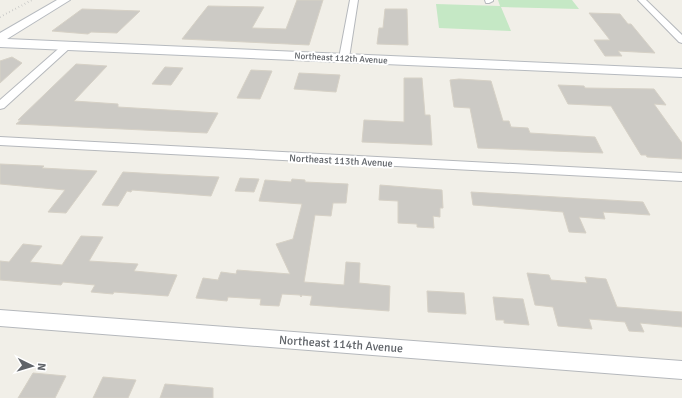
<svg xmlns="http://www.w3.org/2000/svg" width="682" height="398" font-family="Signika,sans-serif">
	<rect width="100%" height="100%" fill="#f1efe8"/>
	<path fill="#c5e8c5" d="M498,0h74l7,9 -78,-2 10,24 -72,-3 -3,-24 64,2z"/>
	<path fill="#cccac5" stroke="#d6d1c6" d="M297,0h26l-14,45 -127,-6 26,-33 56,1 -12,21 34,1z
		M82,9l58,2 -23,22 -26,-1 -3,2 -36,-3z
		M385,9h22l1,36 -31,-1 2,-16h4z
		M589,13l31,1 8,10h3l24,29 -37,-2 4,5h-17l-11,-16h16z
		M12,57l10,6 -22,20v-22z
		M76,64l31,2 -33,35 44,3v3l100,6 -11,20 -191,-9 5,-4h-3z
		M165,67l18,1 -12,17 -19,-1z
		M251,70l21,1 -12,28 -23,-1z
		M299,73l41,2 -4,17 -42,-3z
		M404,78h18l3,37h5l2,30 -70,-3 2,-22 40,2z
		M459,79l32,2 12,40h6l2,6 17,1 2,5 65,4 8,16 -125,-5 -8,-40 -16,-1 -4,-27z
		M558,85l26,1 1,2 69,1 12,16 -12,-1 28,39v16l-35,-2 -1,-2h-5l-30,-49 -43,-2z
		M0,164l44,2 -2,2 55,3 -31,42 -18,-1 17,-22 -65,-6z
		M123,172l35,2 61,3 -8,19 -79,-6 -1,2 -4,-1 -9,15 -16,-1z
		M240,178l19,1 -5,13 -19,-1z
		M292,179l13,1v2l43,2 -2,19h-13l-2,13 -16,-1 -11,67 40,3 2,-23 14,1 -1,20 31,3 -1,25 -79,-6 2,-9 -10,-1 -1,2 -1,-2 -18,-1 -3,12 -19,-1 1,-6 -33,-2 -1,4 -31,-3 7,-20 15,2 3,-8 15,2 1,-4 53,4 -14,-30 17,-5 9,-35 -43,-3 6,-21 26,2z
		M380,185l62,5 1,18h-3v9l-7,-1 1,12 -17,-1v-3l-19,-1v-22l-19,-1z
		M471,192l172,10 7,13 -47,-3 2,7 -26,-2 7,16 -17,-1 -6,-20 -90,-7z
		M81,236l22,1 -14,24 49,3 -4,7 43,4 -9,21 -54,-4 -1,2 -22,-2 4,-7 -32,-3 -2,3 -61,-5v-19l9,1 14,-18 19,2 -12,16 32,3z
		M527,273l22,2 2,5 36,3 -2,-6 21,2 11,28 65,5v15l-42,-4 4,9 -15,-1 -4,-9 -36,-3 3,10 -34,-3 -5,-19 -18,-2z
		M427,291l37,2 2,21 -38,-2z
		M493,297l30,2 6,26 -25,-2v-3h-8z
		M33,373l33,3 -11,22h-37z
		M103,377l33,3 -8,18h-35z
		M165,384l48,4v10h-53z"/>
	<g fill="none" stroke-linecap="round" stroke-linejoin="round">
		<g stroke="#b5b8bc" stroke-width="2">
			<path id="street" d="M350,0h8l-9,58 -5,3 -5,-3z
				M485,0h8v1l-4,2h-3z
				M638,0h8l36,35v8l-3,-1z
				M68,42l5,3 -2,2 -67,61 -4,1v-9l65,-57z
				M0,137l682,36v8l-682,-36z
				M0,310l682,51v18l-682,-53z"/>
		</g>
		<g stroke="#b6babf" stroke-width="2">
			<path id="secondary" d="M57,0h13l-63,39 675,30v8l-682,-30v-14z"/>
		</g>
		<use href="#street" fill="#fff" fill-rule="evenodd"/>
		<use href="#secondary" fill="#fff" fill-rule="evenodd"/>
		<path stroke="#b6b7b8" stroke-width="2" stroke-dasharray="0.5 3" stroke-linecap="butt" d="M0,17l32,-17"/>
	</g>
	<g text-anchor="middle" stroke-width="4" stroke-linejoin="round" paint-order="stroke">
		<g font-size="9" fill="#5f6368" stroke="#fff">
			<text transform="translate(341 58) rotate(3)" y="3">Northeast 112th Avenue</text>
		</g>
		<g font-size="10" fill="#5f6368" stroke="#fff">
			<text transform="translate(341 160) rotate(3)" y="4">Northeast 113th Avenue</text>
		</g>
		<g font-size="12" fill="#5f6368" stroke="#fff">
			<text transform="translate(341 344) rotate(4)" y="4">Northeast 114th Avenue</text>
		</g>
	</g>
	<g transform="translate(32 366) rotate(95)" stroke="#ffffff" stroke-width="3" paint-order="stroke">
	<path d="M0-3L7 15L0 10L-7 15Z" fill="#5f6368"/>
	<text y="-6" font-size="11" font-weight="bold" text-anchor="middle" fill="#5f6368">N</text>
	</g>
</svg>
